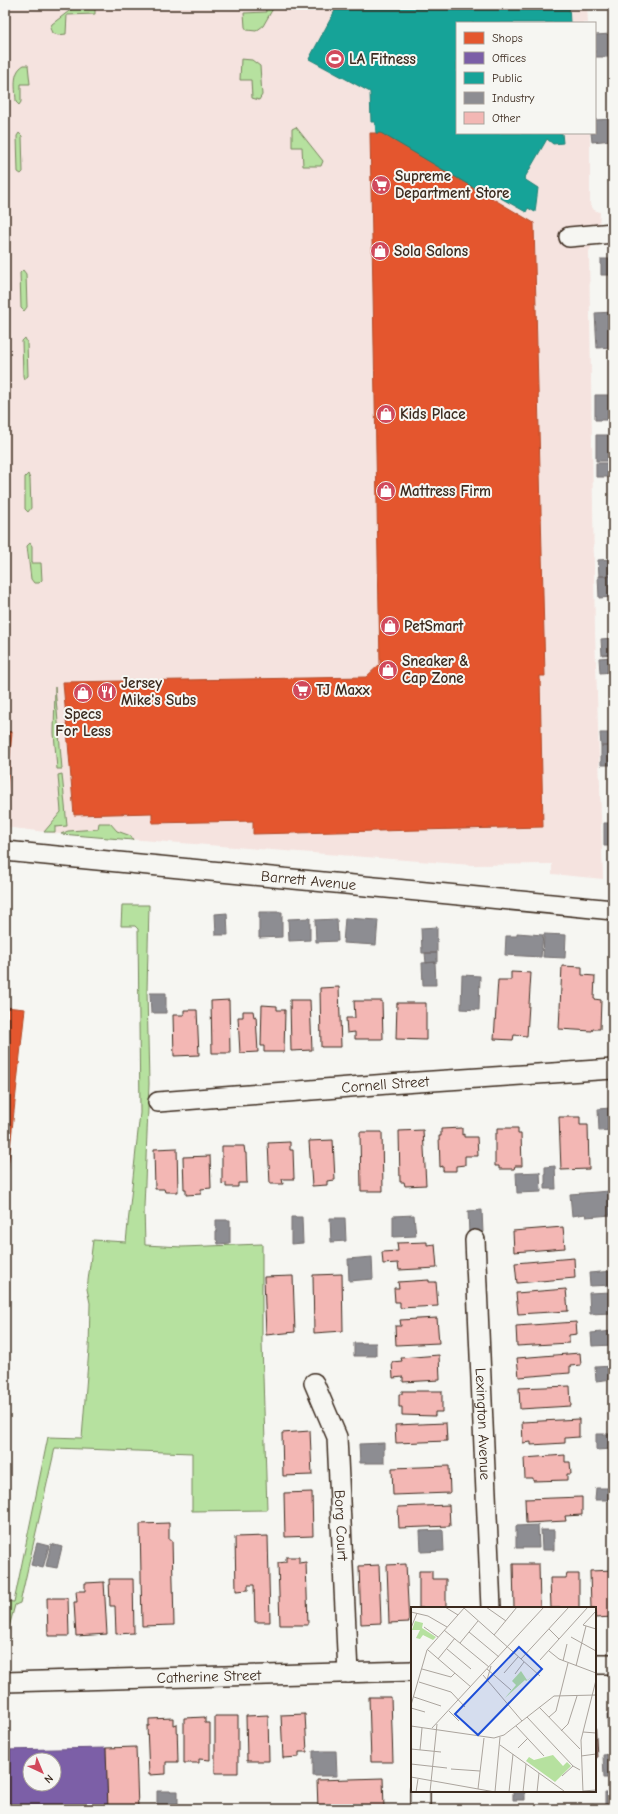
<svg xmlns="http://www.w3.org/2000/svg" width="618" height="1814" font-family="'Comic Neue',sans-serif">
	<rect width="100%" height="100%" fill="#f6f6f2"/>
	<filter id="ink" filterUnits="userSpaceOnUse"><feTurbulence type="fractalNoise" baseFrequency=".025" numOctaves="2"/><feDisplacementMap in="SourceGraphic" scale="8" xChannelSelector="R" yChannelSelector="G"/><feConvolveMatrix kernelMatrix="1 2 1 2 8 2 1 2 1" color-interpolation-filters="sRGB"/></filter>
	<g filter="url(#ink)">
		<path fill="#f5e3df" d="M5,5h582l1,18h-131v110h133v71l4,6 6,2 -2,31 -5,1 -4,7 6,381 8,247 -51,-5v-10l-80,1 -411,-31 -56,-7z"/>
		<path fill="#b6e19f" stroke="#78865e" d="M77,5h18v9l-28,1 -1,19 -8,1 -6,-2 -2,-5 2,-4z
			M265,5h10l-12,21 -7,5 -9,-1 -2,-3 -1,-14 22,-1z
			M241,59l11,1 8,6 2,29 -3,5 -7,-2 -1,-18h-11z
			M24,65h4l2,19h-9v18l-2,3 -3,-3c0,-12 -5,-30 8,-37z
			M296,127l27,34 -2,5h-18l-1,-19h-10v-18z
			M19,133l3,3 1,36 -2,2 -3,-2 -1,-36z
			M23,270l3,4 1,33 -3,4 -3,-3 -1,-35z
			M25,338l2,4 1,34 -4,3 -1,-3 -1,-35z
			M28,474l2,5 1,29 -3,4 -3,-3v-32z
			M30,543l2,3v17h9l1,17 -3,3h-5l-3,-4 -4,-33z
			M55,687l7,82h-5l-3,-36z
			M62,774l5,52 -12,1v5h-11l17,-20 -3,-37z
			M99,823h11l7,8 14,5 2,4 -72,-6 7,-3 30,-2z
			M122,905h27l-2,86 2,93 -5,123 1,38 37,2 80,-3v98l5,168 -75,1v-58l-137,-5 -35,155 -5,2 -10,37v-41l9,1 34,-165 34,1 7,-89 1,-46 -3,-14 6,-49 33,2 14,-129 -2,-184 -3,-3h-14z"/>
		<path fill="#e4572e" stroke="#b14a29" d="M370,133h11l153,90 11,453h-5l3,151 -290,7v-13l-101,2v-10l-78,2 -11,-133 303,-5 14,-13z
			M5,731l7,1 -6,67h-1z
			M5,1007l20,2 -20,186z"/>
		<path fill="#7b5ea7" stroke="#684e7e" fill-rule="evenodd" d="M106,1748l2,61h-103v-59zM30,1760h24v24h-24z"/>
		<path fill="#17a398" stroke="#227f73" d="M338,5h231l1,18h-113v110h105l1,10 -10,1 -6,-5 -23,40 14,9 -3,24 -7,-4 -2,4 -38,-21 -2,4 -105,-62h-5l-1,-11h-4l-1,-30 -61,-33z"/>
		<path fill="#8d8d92" stroke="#746f6f" d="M611,34l1,23h-17v-22z
			M612,119l1,21 -21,2 -1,-9h4v-13z
			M601,259h12v16h-12z
			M613,312v35l-16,1 -2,-35z
			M595,395h18v25h-18z
			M596,435h17v26h-17z
			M596,463h17v14h-17z
			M613,559v17h-14l-1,-16z
			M598,576h15v21l-14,1z
			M613,638v16l-11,1 -1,-16z
			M613,657v15l-13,1 -1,-15z
			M600,733h13v13h-12z
			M601,746h12v19h-12z
			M604,823h9v23h-9z
			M259,912h23v25l-23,1z
			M227,913l1,22h-12l-1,-21z
			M310,918v22l-21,1 -1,-22z
			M345,918l33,2 -2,25 -33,-2z
			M337,919l1,22 -22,1 -1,-22z
			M437,927v26h-15l-1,-25z
			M517,933l26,2 -2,22 -36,-2 1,-19h11z
			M544,934l22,1 -1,23 -22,-1z
			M425,953h12v9l-11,1z
			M435,962l1,23h-13l-1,-22z
			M462,975l18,1 -1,34 -18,-1z
			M150,993h16v20h-15z
			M610,1108l2,22 -13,1 -1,-22z
			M555,1166l1,23h-11v-22z
			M540,1172l1,20 -24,1 -1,-20z
			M610,1191l2,24 -26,2 -1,-3 -13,2 -2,-22z
			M482,1210l1,23 -14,1 -1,-23z
			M414,1215l2,21 -23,1v-21z
			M291,1217h11l1,26 -12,1z
			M330,1218h15l1,23 -15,1z
			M216,1220h14v23l-12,1 -1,-4h-1z
			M372,1257l1,22 -24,2 -1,-22z
			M613,1271v14l-23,1 -1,-13z
			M611,1292l1,21 -22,1 -1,-21z
			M613,1331v14l-21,1 -1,-13z
			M354,1343h22v13h-22z
			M613,1366v13l-17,2 -1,-14z
			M596,1434h17v15l-17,1z
			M384,1443v20h-24l-1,-19z
			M596,1488h17v12h-18z
			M538,1525l1,23h-23v-22z
			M443,1530l1,21 -23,1 -1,-21z
			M541,1530h13v20h-12z
			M37,1543l12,3 -6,22 -12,-3z
			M51,1544l11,3 -5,21 -11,-2z
			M607,1714h6v22h-5z
			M313,1751h23l1,25h-24z
			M613,1754v24h-9l-1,-23z
			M157,1791h21v18h-21z
			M513,1791h12v9h-12z
			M605,1793h8v14l-8,1z
			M560,1805v4h-21v-3z
			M594,1805v4h-29v-3z"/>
		<path fill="#f3b7b4" stroke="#3b2a1e" d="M562,966l20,1v8l13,1 -1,23 7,1 -1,29h-7l-1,2 -33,-2z
			M511,972l20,1 -4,63 -13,-1 -1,5 -19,-1 4,-59h13z
			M339,987l2,60h-20l-1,-59z
			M229,1000l1,53h-18l-1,-52z
			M290,1000h20l2,50 -21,1z
			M354,1001h28l1,38h-28v-7l-8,1 -1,-15h9z
			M397,1003h29v37l-30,-1z
			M262,1005l15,1v4h8l-1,42h-20v-6h-3z
			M184,1010h13l2,45 -25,1 -1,-41h11z
			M243,1011h10l1,6 2,-1 2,36 -18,1 -2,-36h5z
			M559,1117h21v8h8l1,44 -28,1z
			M462,1128v7l2,-1v3h13l1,19h-13v9l-9,1v5h-13v-5l-3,1 -1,-31h2v-7z
			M497,1128h21v6h3l1,32h-7l-1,3h-15v-3h-4v-32h2z
			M423,1130l3,55 -21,1 -1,-4h-4l-1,-51z
			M360,1132h22l1,59h-22z
			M333,1140l2,40 -8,1v4l-15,1 -3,-45z
			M290,1142v8h3l1,29h-12l1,5h-13l-2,-41z
			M222,1146h22l1,7h1l1,30h-9v4h-12v-4l-4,1z
			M177,1148l1,44h-13l-1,-3h-9l-1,-40z
			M210,1156l1,32 -10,1v5l-15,1v-6h-2l-1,-32z
			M563,1227l2,21 -51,4 -1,-21z
			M427,1242v3l8,-1 2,24 -38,2 -1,-7 -15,1 -1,-12 16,-1 -1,-8z
			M574,1258l1,20 -58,5 -2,-20z
			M342,1274l1,57 -29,2 -1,-58z
			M293,1276l2,56 -29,3 -2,-58z
			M429,1280v2h7l2,24 -38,2v-6h-5l-1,-14h5l-1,-6z
			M566,1289l2,22 -50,3 -2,-21z
			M437,1318l2,25 -43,2 -1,-19h6l-1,-6z
			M576,1322l1,12 -8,1v8l-52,3 -1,-20z
			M580,1353l1,12 -11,1v7l-51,4 -2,-19z
			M439,1355l1,25 -37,2v-5l-10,1 -1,-16 10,-1 -1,-3z
			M570,1386l1,20 -51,3 -1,-21z
			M402,1391h40v21h-7v4l-33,-1v-8h-3v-13h3z
			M579,1419v18l-14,1v5l-34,2v-3l-8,1 -1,-21z
			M446,1423l1,18 -51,2 -1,-18z
			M310,1431l2,44 -29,1 -1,-43z
			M565,1455v7h5l1,12h-4v6l-34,1v-3h-8l-1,-20z
			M449,1466l1,27 -57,2 -1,-27z
			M312,1492l1,44 -28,1 -1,-44z
			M582,1497v18l-17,1 1,5 -40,2 -1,-24z
			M449,1505l1,21 -51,2 -1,-21z
			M169,1523v17h3l2,85 -32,1 -2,-102z
			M268,1536l2,86h-15l-1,-37h-6v5l-12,1 -1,-54z
			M286,1557h13v6l7,-1 2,63h-28l-2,-62 8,-1z
			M406,1564l3,58 -20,1 -2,-58z
			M513,1564h26l1,44h-26z
			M379,1565l2,58 -20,1 -2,-58z
			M613,1570v47l-18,1v-10h-4l-1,-37z
			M419,1571h13v8h14v29h-27z
			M567,1574h12v34h-28l-1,-30h16z
			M109,1579h24l1,54 -18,1 -1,-28h-5z
			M104,1582l3,52 -31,2 -2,-34h3l-1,-11h9v-8z
			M47,1598h21l1,38h-21z
			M369,1697h22l2,65h-22z
			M305,1714l2,38h-8v5l-16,1 -2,-43z
			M268,1715l1,46h-22l-1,-45z
			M215,1716h23v57h-23z
			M595,1716l2,42h-2z
			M205,1717v6h5v37l-11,-1v4h-15v-45z
			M173,1718v7l4,-1 1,38h-12v12l-17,1 -2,-49h2v-7z
			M136,1747l2,62h-30l-2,-61z
			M383,1778l1,31h-66l-1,-29z
			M511,1805v4h-46v-3z"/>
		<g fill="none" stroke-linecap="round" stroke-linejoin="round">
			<g stroke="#3b2a1e" stroke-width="22">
				<g id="minor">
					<path d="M569,237l44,-4"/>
					<path id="s1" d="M5,851l608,59"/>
					<path id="s2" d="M158,1102l230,-18 225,-15"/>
					<path id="s3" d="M475,1240l16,368"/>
					<path id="s4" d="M314,1383l23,54 11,236"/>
					<path d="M595,1664h18"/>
					<path id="s5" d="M5,1682l407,-11"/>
					<path d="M420,1791v18"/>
				</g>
			</g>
			<use href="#minor" stroke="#f6f6f2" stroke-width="19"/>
		</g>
	</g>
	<defs>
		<g id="stadium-disc" transform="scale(1)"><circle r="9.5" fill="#d1495b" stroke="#f6f6f2"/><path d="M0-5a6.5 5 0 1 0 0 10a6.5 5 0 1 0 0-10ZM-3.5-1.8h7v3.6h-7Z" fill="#fff"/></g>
		<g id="supermarket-disc" transform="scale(1)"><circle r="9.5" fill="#d1495b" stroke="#f6f6f2"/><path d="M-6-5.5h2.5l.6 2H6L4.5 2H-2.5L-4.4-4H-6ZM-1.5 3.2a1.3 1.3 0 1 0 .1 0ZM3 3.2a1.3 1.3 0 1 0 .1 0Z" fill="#fff"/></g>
		<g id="shop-disc" transform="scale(1)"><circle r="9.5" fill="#d1495b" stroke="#f6f6f2"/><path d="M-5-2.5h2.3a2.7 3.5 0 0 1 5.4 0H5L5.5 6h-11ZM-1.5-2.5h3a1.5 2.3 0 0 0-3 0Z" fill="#fff"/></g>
		<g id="restaurant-disc" transform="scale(1)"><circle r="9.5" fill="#d1495b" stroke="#f6f6f2"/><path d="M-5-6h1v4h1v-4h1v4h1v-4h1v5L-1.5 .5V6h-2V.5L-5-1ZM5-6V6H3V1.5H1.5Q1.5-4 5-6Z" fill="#fff"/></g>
	</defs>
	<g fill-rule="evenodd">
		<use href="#stadium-disc" x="335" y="59"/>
		<use href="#supermarket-disc" x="381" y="185"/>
		<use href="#shop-disc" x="380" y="251"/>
		<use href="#shop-disc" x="386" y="414"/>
		<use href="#shop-disc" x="386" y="491"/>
		<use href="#shop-disc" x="390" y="626"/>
		<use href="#shop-disc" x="388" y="670"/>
		<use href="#supermarket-disc" x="302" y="690"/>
		<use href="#restaurant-disc" x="107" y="692"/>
		<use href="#shop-disc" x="83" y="693"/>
	</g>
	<g text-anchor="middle" stroke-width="4" stroke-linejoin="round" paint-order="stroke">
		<g font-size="15" font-weight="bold" fill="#3b2a1e" stroke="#f6f6f2" text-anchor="start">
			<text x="349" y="64">LA Fitness</text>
			<text x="395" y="181">Supreme<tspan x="395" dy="17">Department Store</tspan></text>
			<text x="394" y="256">Sola Salons</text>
			<text x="400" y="419">Kids Place</text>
			<text x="400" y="496">Mattress Firm</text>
			<text x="404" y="631">PetSmart</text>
			<text x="402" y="666">Sneaker &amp;<tspan x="402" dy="17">Cap Zone</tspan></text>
			<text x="121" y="688">Jersey<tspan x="121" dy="17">Mike's Subs</tspan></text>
			<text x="316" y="695">TJ Maxx</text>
			<text x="83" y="719" text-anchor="middle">Specs<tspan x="83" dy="17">For Less</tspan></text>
		</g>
		<g font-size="15" fill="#3b2a1e" stroke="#f6f6f2">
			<text dy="5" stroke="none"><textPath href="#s1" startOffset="305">Barrett Avenue</textPath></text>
			<text dy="5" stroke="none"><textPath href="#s2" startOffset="228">Cornell Street</textPath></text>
			<text dy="5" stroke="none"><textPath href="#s3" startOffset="184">Lexington Avenue</textPath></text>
			<text dy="5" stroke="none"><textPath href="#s4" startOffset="147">Borg Court</textPath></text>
			<text dy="5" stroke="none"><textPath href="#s5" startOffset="204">Catherine Street</textPath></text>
		</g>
	</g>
	<g transform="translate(411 1607)">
		<rect width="185" height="185" fill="#f6f6f2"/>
		<path d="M4,14l8,2 -1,5 14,9 -3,3 -10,-5 -3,4 -4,-1 4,-8h-8zM110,64l6,9 9,-5 5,3 -5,-3 -10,6 -1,-1 -20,18 11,-13 -4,-4zM142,148l10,11 4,-4 4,4 -16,16 -29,-21 3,-4 5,3z" fill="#b6e19f"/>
		<path fill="none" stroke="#aba49d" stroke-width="1" d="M34,0l13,8M75,0l20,14M53,1l76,68M185,4l-13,14 13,4M0,5l17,4 19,11M13,20l14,10M0,21l6,-15M138,22l10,10M33,23l45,37M58,25l30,25M83,28l23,-28M160,30l25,14M49,36l18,-22M36,42l24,20M17,43l43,37M138,44l10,8 37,14M27,52l17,-21M110,52l48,-52M129,53l48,-53M152,54l4,-17M165,59l10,-40M11,62l29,8 4,-4M76,62l24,21M93,66l14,-16M104,67l9,-12M72,68l39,46M76,73l4,-14M8,75l32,10 14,15M3,90l27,9M0,98l16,-55 38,-43M128,100l41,42M0,101l14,4M38,104l10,10M116,110l46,49 7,4M138,110l7,-6 12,-48M0,119l83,12 10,-3 50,-39 42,-1M105,119l28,30M21,121l112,-121M150,124l7,-7 9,-28M172,125l13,1M89,138l64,46M107,141l10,-10M0,142l30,3M9,143l2,-22M170,149l15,-2M0,157l36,4M40,162l29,2M151,169l11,-10M0,170l84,15M67,182l6,-51M172,184l13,-1M5,185l2,-13M19,185l7,-68M84,185l5,-55M98,185l4,-38M112,185l3,-28M126,185l2,-19M172,185l-2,-52 15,-60"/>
		<path fill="#1d4ed8" fill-opacity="0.15" stroke="#1d4ed8" stroke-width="2" d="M108,40l23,22 -64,66 -23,-21z"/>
		<rect width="185" height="185" fill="none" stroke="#3b2a1e" stroke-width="2"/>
	</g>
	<rect width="618" height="1814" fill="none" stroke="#f6f6f2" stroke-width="20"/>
	<rect x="10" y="10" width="598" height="1794" fill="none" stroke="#3b2a1e" stroke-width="1.5" filter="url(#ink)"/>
	<rect x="456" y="22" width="140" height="112" fill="#f6f6f2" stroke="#aba49d"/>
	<rect x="464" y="32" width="20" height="12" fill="#e4572e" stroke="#aba49d"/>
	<text x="492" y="42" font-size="12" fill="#3b2a1e">Shops</text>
	<rect x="464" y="52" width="20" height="12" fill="#7b5ea7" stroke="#aba49d"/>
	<text x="492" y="62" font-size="12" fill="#3b2a1e">Offices</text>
	<rect x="464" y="72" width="20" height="12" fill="#17a398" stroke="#aba49d"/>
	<text x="492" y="82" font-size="12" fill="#3b2a1e">Public</text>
	<rect x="464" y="92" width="20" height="12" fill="#8d8d92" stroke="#aba49d"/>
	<text x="492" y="102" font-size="12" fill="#3b2a1e">Industry</text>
	<rect x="464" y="112" width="20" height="12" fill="#f3b7b4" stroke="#aba49d"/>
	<text x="492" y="122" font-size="12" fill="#3b2a1e">Other</text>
	<g transform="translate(42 1772) rotate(136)"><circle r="19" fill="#f6f6f2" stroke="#aba49d"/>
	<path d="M0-3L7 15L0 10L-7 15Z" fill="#d1495b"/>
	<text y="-6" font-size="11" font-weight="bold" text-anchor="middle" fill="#3b2a1e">N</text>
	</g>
</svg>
